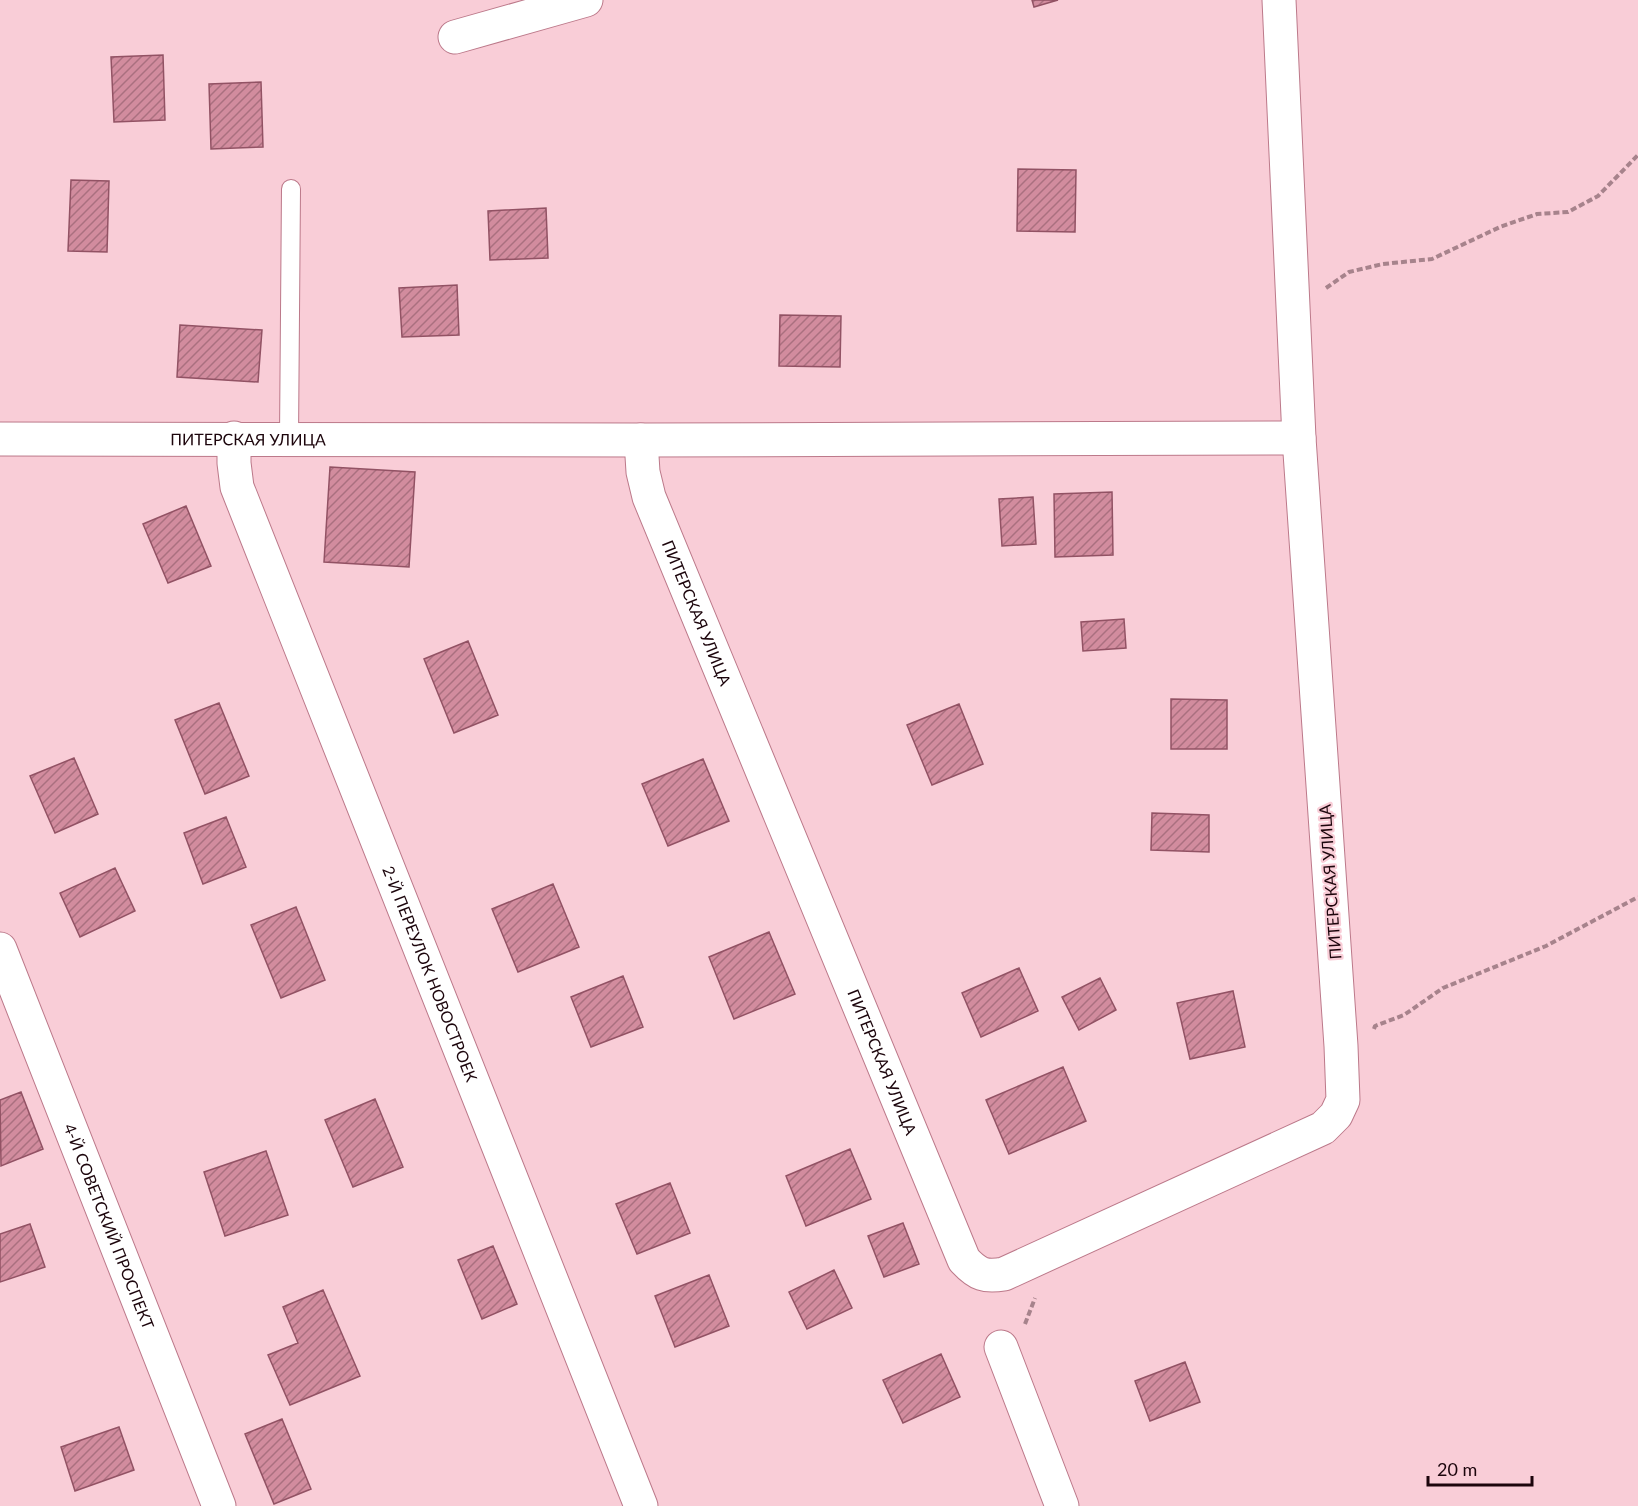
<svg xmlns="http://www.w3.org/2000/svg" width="1638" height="1506" font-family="Lato,sans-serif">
	<defs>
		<pattern id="building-hatch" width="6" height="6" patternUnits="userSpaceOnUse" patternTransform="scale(1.5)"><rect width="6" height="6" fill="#d28c9e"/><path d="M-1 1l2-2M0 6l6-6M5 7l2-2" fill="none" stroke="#aa707f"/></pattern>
	</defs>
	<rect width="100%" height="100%" fill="#f9cdd7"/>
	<path fill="url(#building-hatch)" stroke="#925264" stroke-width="1.5" d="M1032,0h26l-24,7z
		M163,55l2,65 -51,2 -3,-65z
		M261,82l2,65 -52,2 -2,-65z
		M1018,169l58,1 -1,62 -58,-1z
		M71,180l38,1 -2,71 -39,-1z
		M546,208l2,50 -58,2 -2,-49z
		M457,285l2,50 -57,2 -3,-49z
		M780,315l61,1 -1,51 -61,-1z
		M180,325l82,5 -4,52 -81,-5z
		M330,467l85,5 -6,95 -85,-5z
		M1112,492l1,63 -58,2 -1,-63z
		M1033,497l3,47 -34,2 -3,-47z
		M186,506l25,60 -43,17 -25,-59z
		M1124,619l2,29 -43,3 -2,-29z
		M468,641l30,74 -44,18 -30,-74z
		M1171,699l56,1v49h-56z
		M219,703l30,73 -44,18 -30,-74z
		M959,704l24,60 -51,21 -25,-60z
		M74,758l24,56 -43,19 -25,-57z
		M703,759l26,62 -61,25 -26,-62z
		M1152,813l57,2v37l-58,-2z
		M226,817l20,50 -43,17 -19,-51z
		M115,868l20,43 -55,26 -20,-44z
		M553,884l26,63 -61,25 -26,-63z
		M296,907l29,73 -44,18 -30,-73z
		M769,932l26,62 -61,25 -25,-62z
		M1019,968l19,43 -57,26 -19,-44z
		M623,976l20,51 -52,20 -20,-50z
		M1100,978l16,32 -37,20 -17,-33z
		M1233,991l12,56 -55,12 -13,-56z
		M1063,1067l23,54 -77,33 -23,-54z
		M21,1092l22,57 -42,17 -1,-66z
		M375,1099l28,68 -50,20 -28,-67z
		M850,1149l21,50 -65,27 -20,-50z
		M266,1151l22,64 -63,21 -21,-64z
		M670,1183l20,50 -53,21 -21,-50z
		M903,1223l16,41 -35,13 -16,-41z
		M30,1224l15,43 -45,15v-48z
		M493,1246l24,58 -35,15 -24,-59z
		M834,1270l18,38 -45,21 -18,-37z
		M709,1275l20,51 -54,21 -20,-51z
		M323,1290l37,86 -70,29 -22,-50 30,-12 -15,-36z
		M941,1354l19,43 -57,26 -20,-43z
		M1185,1362l15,40 -50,19 -15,-40z
		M282,1419l29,70 -37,15 -29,-70z
		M119,1427l15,43 -59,21 -14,-44z"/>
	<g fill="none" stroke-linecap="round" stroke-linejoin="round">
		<g stroke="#bc798a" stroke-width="20">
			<path id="lane" d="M289,438l2,-249"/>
		</g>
		<g stroke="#bc798a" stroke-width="35">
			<g id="street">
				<path d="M455,37l131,-37"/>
				<path id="s1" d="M234,438v25l3,24 404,1019"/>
				<path id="s2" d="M0,439l641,1 658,-2 -20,-438"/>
				<path id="s3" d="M641,440l2,32 6,25 315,763c14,15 21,17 40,14l319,-146 13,-13 7,-15 -2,-54 -42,-608"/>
				<path id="s4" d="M0,949l219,557"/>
				<path d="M1001,1347l61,159"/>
			</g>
		</g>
		<path stroke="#a7838c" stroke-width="4" stroke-dasharray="6 3" stroke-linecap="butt" d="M1326,288l23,-16 34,-8 49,-5 68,-32 37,-13 31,-2 30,-16 40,-41
			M1374,1029l1,-3 29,-11 39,-27 103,-42 92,-49
			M1025,1324l10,-26"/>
		<use href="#lane" stroke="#fff" stroke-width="18"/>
		<use href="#street" stroke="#fff" stroke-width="33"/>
	</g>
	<g text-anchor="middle" stroke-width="4.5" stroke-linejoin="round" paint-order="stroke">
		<g font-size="16" fill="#1c050c" stroke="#f9cdd7">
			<text dy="6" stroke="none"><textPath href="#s2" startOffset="248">ПИТЕРСКАЯ УЛИЦА</textPath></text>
			<text dy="6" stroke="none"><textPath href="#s3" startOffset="183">ПИТЕРСКАЯ УЛИЦА</textPath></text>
			<text transform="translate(1330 882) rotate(-94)" y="6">ПИТЕРСКАЯ УЛИЦА</text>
			<text dy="6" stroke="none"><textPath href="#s1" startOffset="573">2-Й ПЕРЕУЛОК НОВОСТРОЕК</textPath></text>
			<text dy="6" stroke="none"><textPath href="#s3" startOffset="669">ПИТЕРСКАЯ УЛИЦА</textPath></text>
			<text dy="6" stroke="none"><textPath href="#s4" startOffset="298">4-Й СОВЕТСКИЙ ПРОСПЕКТ</textPath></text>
		</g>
	</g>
	<path d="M1428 1476v9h104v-9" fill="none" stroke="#1c050c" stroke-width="3"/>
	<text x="1437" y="1476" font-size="18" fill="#1c050c" stroke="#f9cdd7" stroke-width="4.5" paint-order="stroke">20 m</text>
</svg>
